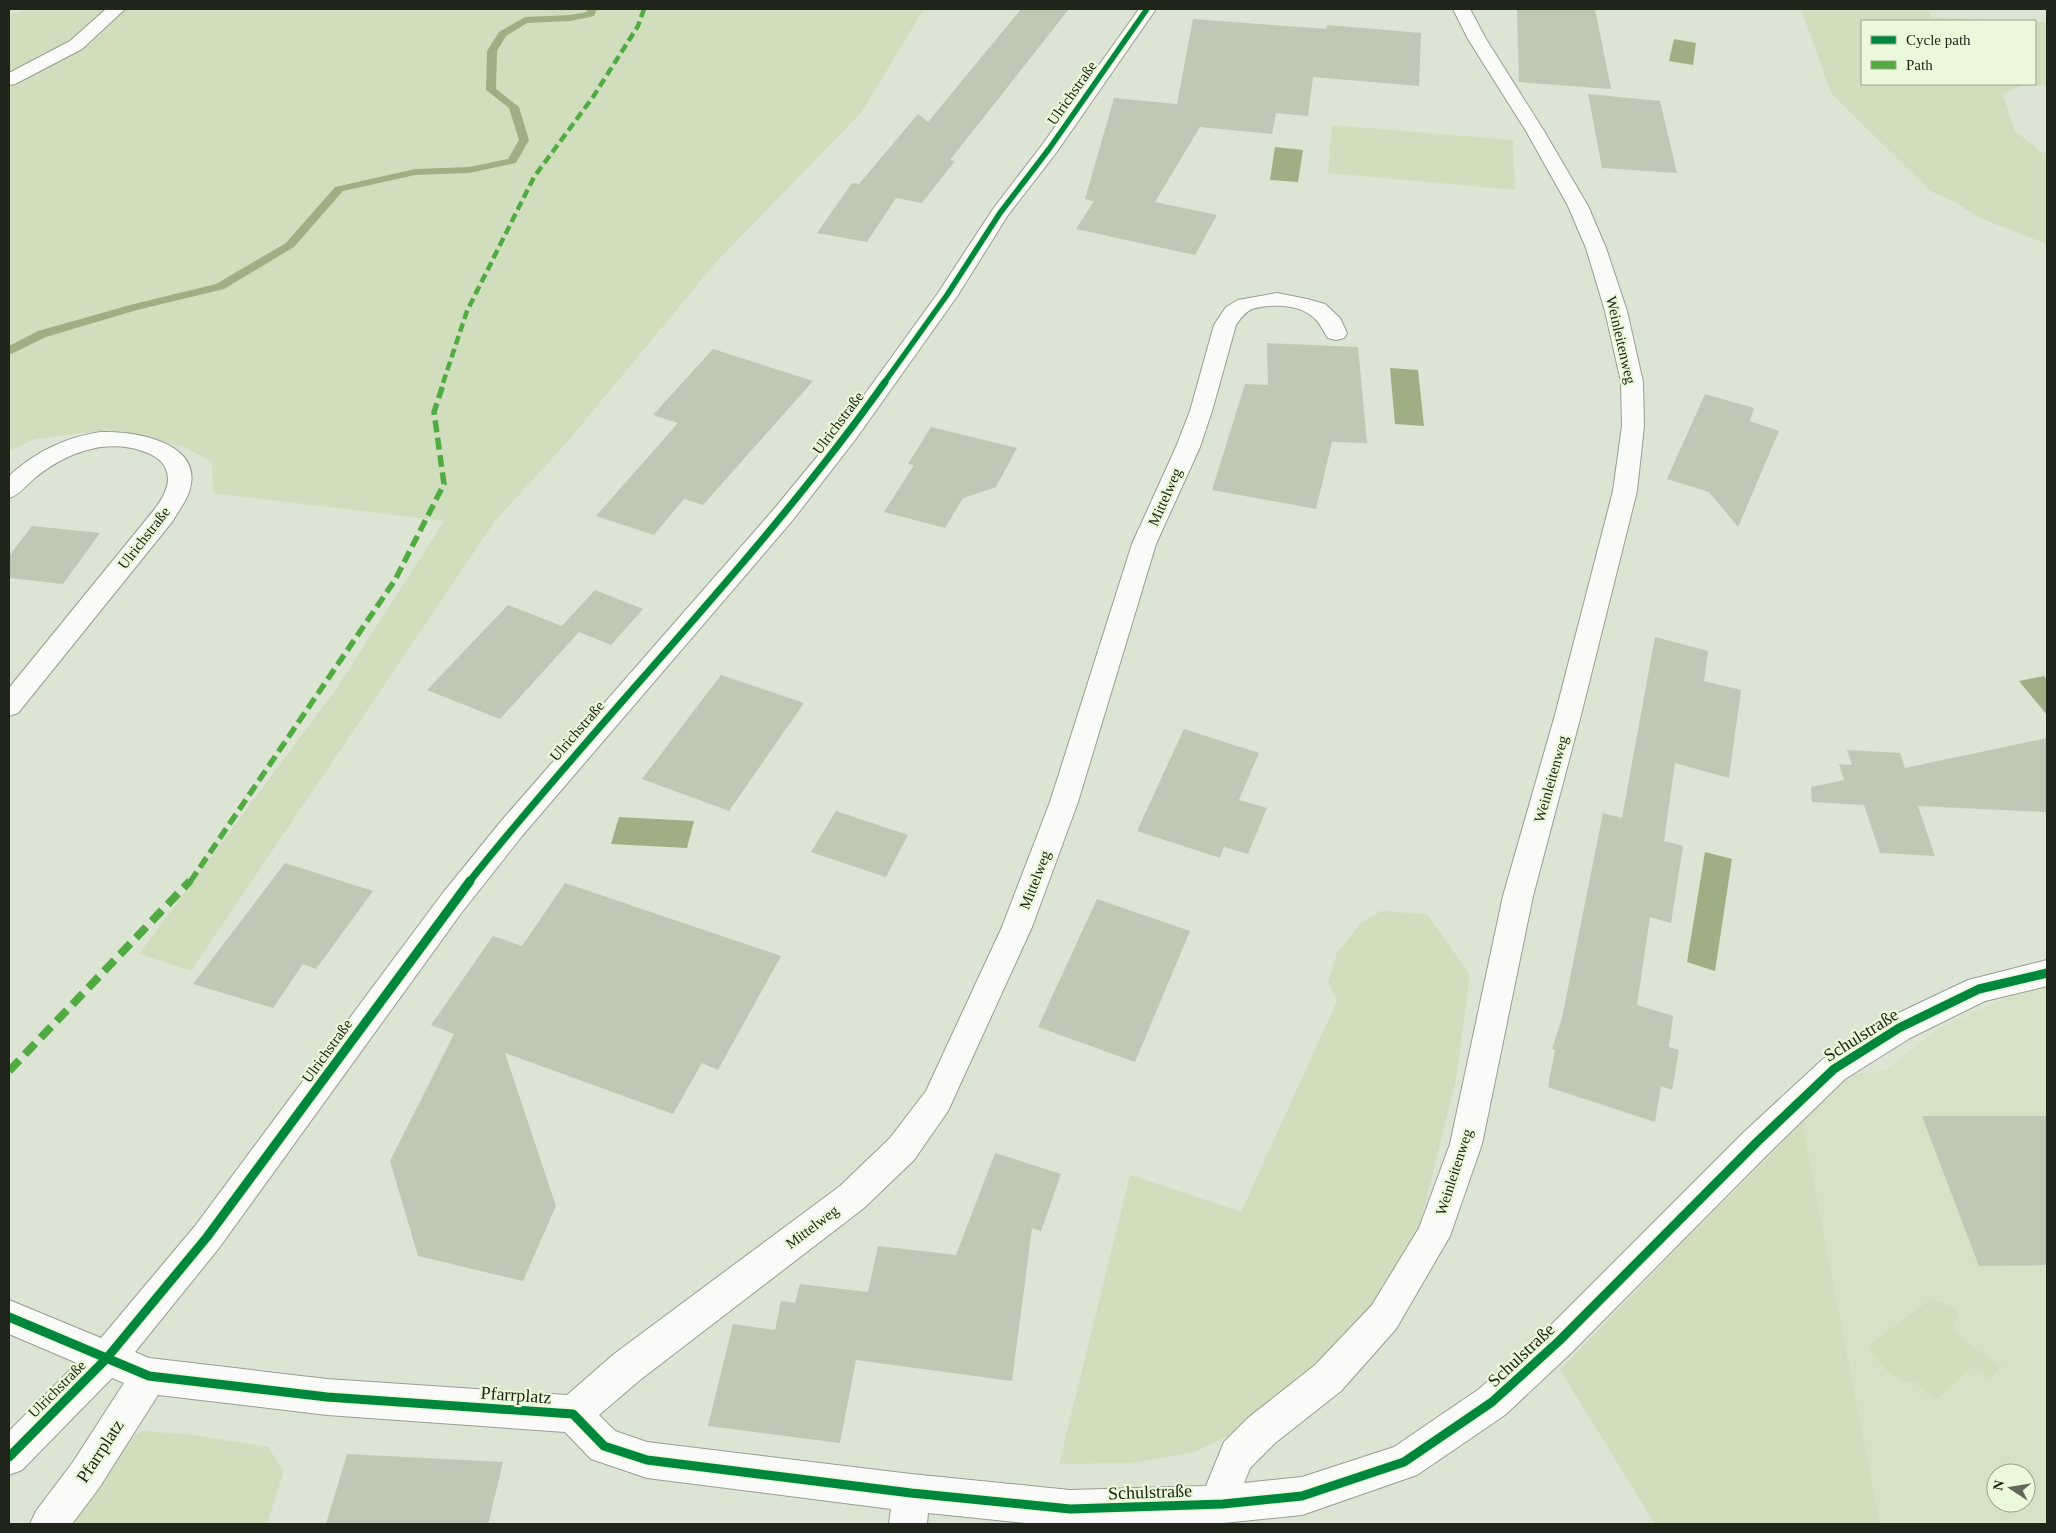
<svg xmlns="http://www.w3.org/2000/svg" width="2056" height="1533" font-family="'Times New Roman',serif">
	<rect width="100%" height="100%" fill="#dce4d3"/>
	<path fill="#d5e2c5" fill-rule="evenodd" d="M2047,986v538h-167l-78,-401 49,-49 33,-3 54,-42 84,-38zM1996,1473h30v30h-30z"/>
	<path fill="#d0debe" d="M30,9h894l-63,104 -144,148 -149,180 -73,80 -304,450 -52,-17 197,-265 108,-168 -231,-28 -1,-31 -27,-15 -77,-17 -73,9 -26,12v-436z
		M1801,9h127l3,8 91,4h-160v63h163l-22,10 12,37 25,20 7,3v90l-67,-26 -27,-17 -23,-10 -99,-98z
		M2035,22h12v64l-18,-2h6z
		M1332,125l181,15 2,50 -187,-17z
		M1381,911l46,3 43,61 -14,105 -39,157 -52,80 -71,72 -60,44 -39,19 -63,11 -73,1 71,-289 111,37 96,-211 -9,-18 9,-30 25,-31z
		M1802,1123l78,401h-225l-95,-154 101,-105z
		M1930,1300c11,3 23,4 29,15l-4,6 -1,8c12,14 31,28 48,36l-12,14 -8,-9 -10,-4 -32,31 -7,2 -16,-16 -14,-3 -15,-8 -11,-12 -9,-14z
		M141,1431l46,3 81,13 16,24 -17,53h-200l53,-75z"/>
	<path fill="#9eaf86" d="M1674,39l22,4 -3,22 -24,-4z
		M1275,147l28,3 -5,32 -28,-2z
		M1390,368l28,2 6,56 -29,-2z
		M2044,676l3,4v35l-28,-34z
		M619,817l75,4 -7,27 -76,-4z
		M1705,852l27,7 -17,112 -28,-9z"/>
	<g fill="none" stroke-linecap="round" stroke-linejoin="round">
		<path fill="#9eaf86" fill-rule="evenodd" d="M587,9h10l-3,7 -24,5 -43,2 -21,13 -9,15 -1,38 23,18 10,33 -13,23 -47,10 -54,2 -72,16 -49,56 -70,42 -87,21 -91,27 -37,18v-9l29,-15 92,-26 86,-21 70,-41 49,-56 80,-18 54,-2 39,-8 11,-19 -10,-32 -23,-18 1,-39 12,-19 26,-15 45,-2 17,-3z"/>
	</g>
	<path fill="#bfc7b5" d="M1021,9h48l-119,151 5,1 -33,42 -26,-5 -29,44 -50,-9 35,-50 7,1 59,-70 10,8z
		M1517,9h78l16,80 -92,-7z
		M1193,19l133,10 1,-4 94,8 -2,53 -106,-9 -5,39 -32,-3 -4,21 -72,-7 -45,75 62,13 -22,40 -119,-26 18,-28 -9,-2 29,-101 63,6z
		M1588,94l72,7 17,72 -75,-5z
		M1267,343l91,4 9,96 -35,-1 -16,67 -104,-19 33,-106 23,1z
		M713,349l100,32 -110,124 -19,-6 -30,36 -58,-19 82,-93 -25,-8z
		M1705,394l49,14 -4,13 29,10 -41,96 -29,-35 -42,-13z
		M931,427l86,21 -21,39 -33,11 -18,30 -61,-16 30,-47 -6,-1z
		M32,526l68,7 -37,51 -54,-6v-22z
		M595,590l48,19 -32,36 -32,-13 -79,87 -73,-29 81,-85 54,21z
		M1655,637l53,14 -4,30 37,9 -12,88 -54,-15 -11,78 19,5 -12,77 -21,-6 -13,88 36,11 -4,31 10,3 -7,40 -11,-4 -6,36 -107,-35 7,-37 -3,-1 10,-31 41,-205 19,5z
		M721,675l83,28 -75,108 -87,-32z
		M1184,729l75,24 -20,47 28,8 -19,46 -24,-7 -4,11 -83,-27z
		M2047,738v74l-129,-6 17,50 -55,-3 -16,-48 -52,-3 -1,-15 33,-7 -5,-16 13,1 -5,-15 53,3 5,15z
		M836,811l72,24 -22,42 -75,-25z
		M285,863l88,28 -57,78 -13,-5 -30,44 -80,-24z
		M565,883l216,73 -63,114 -16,-7 -29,51 -168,-61 51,153 -33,75 -105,-25 -28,-95 64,-127 -23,-9 62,-89 29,10z
		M1097,899l93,32 -55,131 -97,-35z
		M1922,1116h125v149l-68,1z
		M995,1153l66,21 -20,57 -9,-3 -20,153 -156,-21 -16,83 -132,-17 25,-102 42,6 6,-29 14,2 5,-19 68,8 10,-46 78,9z
		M347,1454l156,8 -15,62h-162z"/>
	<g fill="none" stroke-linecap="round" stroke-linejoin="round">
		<g stroke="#989e91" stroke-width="2">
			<path id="minor" d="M106,9h19l-43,40 -67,35 -6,1v-12l61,-32z
				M1139,9h17l-100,144 -48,62 -50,80 -103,145 -63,81 -270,315 -60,76 -243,336 -84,104 14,6 178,21 240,16 47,-41 226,-168 50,-48 36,-47 76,-164 48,-125 82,-258 44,-97 14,-36 24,-86 12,-18 12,-7 39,-7 30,6 18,5 15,14 7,15 -3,5 -8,2 -8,-2c-6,-9 -9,-18 -19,-24 -14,-10 -41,-10 -57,-5 -7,3 -12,10 -16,16l-24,86 -12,36 -44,97 -78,258 -46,125 -84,184 -34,49 -50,48 -224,172 -41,35 16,16 32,11 264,32 159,16 136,-4 18,-44 25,-25 66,-52 57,-60 47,-77 31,-84 53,-248 52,-181 58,-224 9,-65 -1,-44 -16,-71 -19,-63 -18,-42 -42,-75 -58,-92 -15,-30h17l16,30 58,92 44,75 18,42 21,63 16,71 1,44 -7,65 -56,224 -48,181 -51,248 -32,92 -54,93 -55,62 -66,52 -25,25 -6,15 58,-6 92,-30 85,-58 68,-60 197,-197 79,-73 65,-41 80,-38 79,-20v26l-62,15 -75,37 -65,41 -77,75 -197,199 -66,62 -88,60 -115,40 -79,8 -188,1 -107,-11 -1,11h-38l2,-15 -244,-31 -56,-19 -26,-27 -238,-17 -169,-20 -59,93 -27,36h-42l6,-13 37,-49 51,-79 -12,-5 -90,92 -13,5v-44l68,-68 -68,-29v-34l92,38 94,-112 247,-332 60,-74 272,-311 65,-79 99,-137 55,-84 49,-64z
				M101,432c30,-1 97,8 90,52 -2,14 -12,26 -19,38l-154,191 -9,3v-28l145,-178c8,-11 17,-24 13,-38 -3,-12 -15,-18 -25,-21 -38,-13 -78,3 -107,27 -9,7 -15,17 -26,20v-22c26,-24 57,-39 92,-44z"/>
		</g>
		<use href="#minor" fill="#fafbf8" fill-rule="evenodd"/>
		<path stroke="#52aa42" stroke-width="4.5" stroke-dasharray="9 4.5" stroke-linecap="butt" d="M443,383l24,-72 67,-134 59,-80 45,-71 6,-17"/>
		<path stroke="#52aa42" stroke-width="5.5" stroke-dasharray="12 5.5" stroke-linecap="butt" d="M190,882l205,-302 49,-96 -10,-72 10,-30"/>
		<path stroke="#52aa42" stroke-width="8" stroke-dasharray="15 8" stroke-linecap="butt" d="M9,1071l181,-190"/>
		<g stroke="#eaf9d9" stroke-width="8">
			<path id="cycleway-far2" d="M884,383l63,-88 53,-82 49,-64 98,-140"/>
		</g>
		<g stroke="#eaf9d9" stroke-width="10">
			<path id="cycleway-far1" d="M469,882c135,-169 290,-323 416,-500"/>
		</g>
		<g stroke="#eaf9d9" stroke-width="12">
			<path id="cycleway" d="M9,1317l140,59 178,21 246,17 31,32 43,14 264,33 159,16 153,-5 79,-8 102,-34 88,-60 67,-61 197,-198 78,-74 65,-41 80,-39 68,-16
				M9,1457l97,-98 101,-122 263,-356"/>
		</g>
		<use href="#cycleway-far2" stroke="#00873e" stroke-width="5.5"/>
		<use href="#cycleway-far1" stroke="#00873e" stroke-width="7"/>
		<use href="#cycleway" stroke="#00873e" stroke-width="9"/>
	</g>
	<g text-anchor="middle" stroke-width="4.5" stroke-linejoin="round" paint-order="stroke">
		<g font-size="15" fill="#202519" stroke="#eaf9d9">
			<text transform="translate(1072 93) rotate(-55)" y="5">Ulrichstraße</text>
			<text transform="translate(1621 340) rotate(77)" y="5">Weinleitenweg</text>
			<text transform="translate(838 423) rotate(-53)" y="5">Ulrichstraße</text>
			<text transform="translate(1165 497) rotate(-66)" y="5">Mittelweg</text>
			<text transform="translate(144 538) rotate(-52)" y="5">Ulrichstraße</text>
			<text transform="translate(577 731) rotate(-49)" y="5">Ulrichstraße</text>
			<text transform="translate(1551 779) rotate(-74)" y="5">Weinleitenweg</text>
			<text transform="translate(1035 880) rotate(-69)" y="5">Mittelweg</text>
			<text transform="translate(327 1051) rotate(-54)" y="5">Ulrichstraße</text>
			<text transform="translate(1454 1172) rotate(-72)" y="5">Weinleitenweg</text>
			<text transform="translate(812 1227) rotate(-37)" y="5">Mittelweg</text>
			<text transform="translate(57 1389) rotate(-45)" y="5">Ulrichstraße</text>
		</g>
		<g font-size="18" fill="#202519" stroke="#eaf9d9">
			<text transform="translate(1861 1035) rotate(-32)" y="6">Schulstraße</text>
			<text transform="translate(1521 1355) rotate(-43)" y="6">Schulstraße</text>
			<text transform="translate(516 1395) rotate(4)" y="6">Pfarrplatz</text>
			<text transform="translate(100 1451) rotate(-57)" y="6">Pfarrplatz</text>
			<text transform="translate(1150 1492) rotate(-2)" y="6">Schulstraße</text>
		</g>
	</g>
	<rect width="2056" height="1533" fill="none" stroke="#202519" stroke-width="20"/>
	<rect x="1861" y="20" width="175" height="65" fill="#eaf9d9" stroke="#99a48c"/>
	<rect x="1871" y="36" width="25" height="8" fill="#00873e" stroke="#99a48c"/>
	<text x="1906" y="45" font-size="15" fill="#202519">Cycle path</text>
	<rect x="1871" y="61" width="25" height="8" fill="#52aa42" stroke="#99a48c"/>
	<text x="1906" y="70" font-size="15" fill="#202519">Path</text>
	<g transform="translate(2011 1488) rotate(282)"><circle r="24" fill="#eaf9d9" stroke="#99a48c"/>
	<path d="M0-4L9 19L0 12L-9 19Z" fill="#62685a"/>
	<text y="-8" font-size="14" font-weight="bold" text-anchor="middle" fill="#202519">N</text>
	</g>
</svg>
